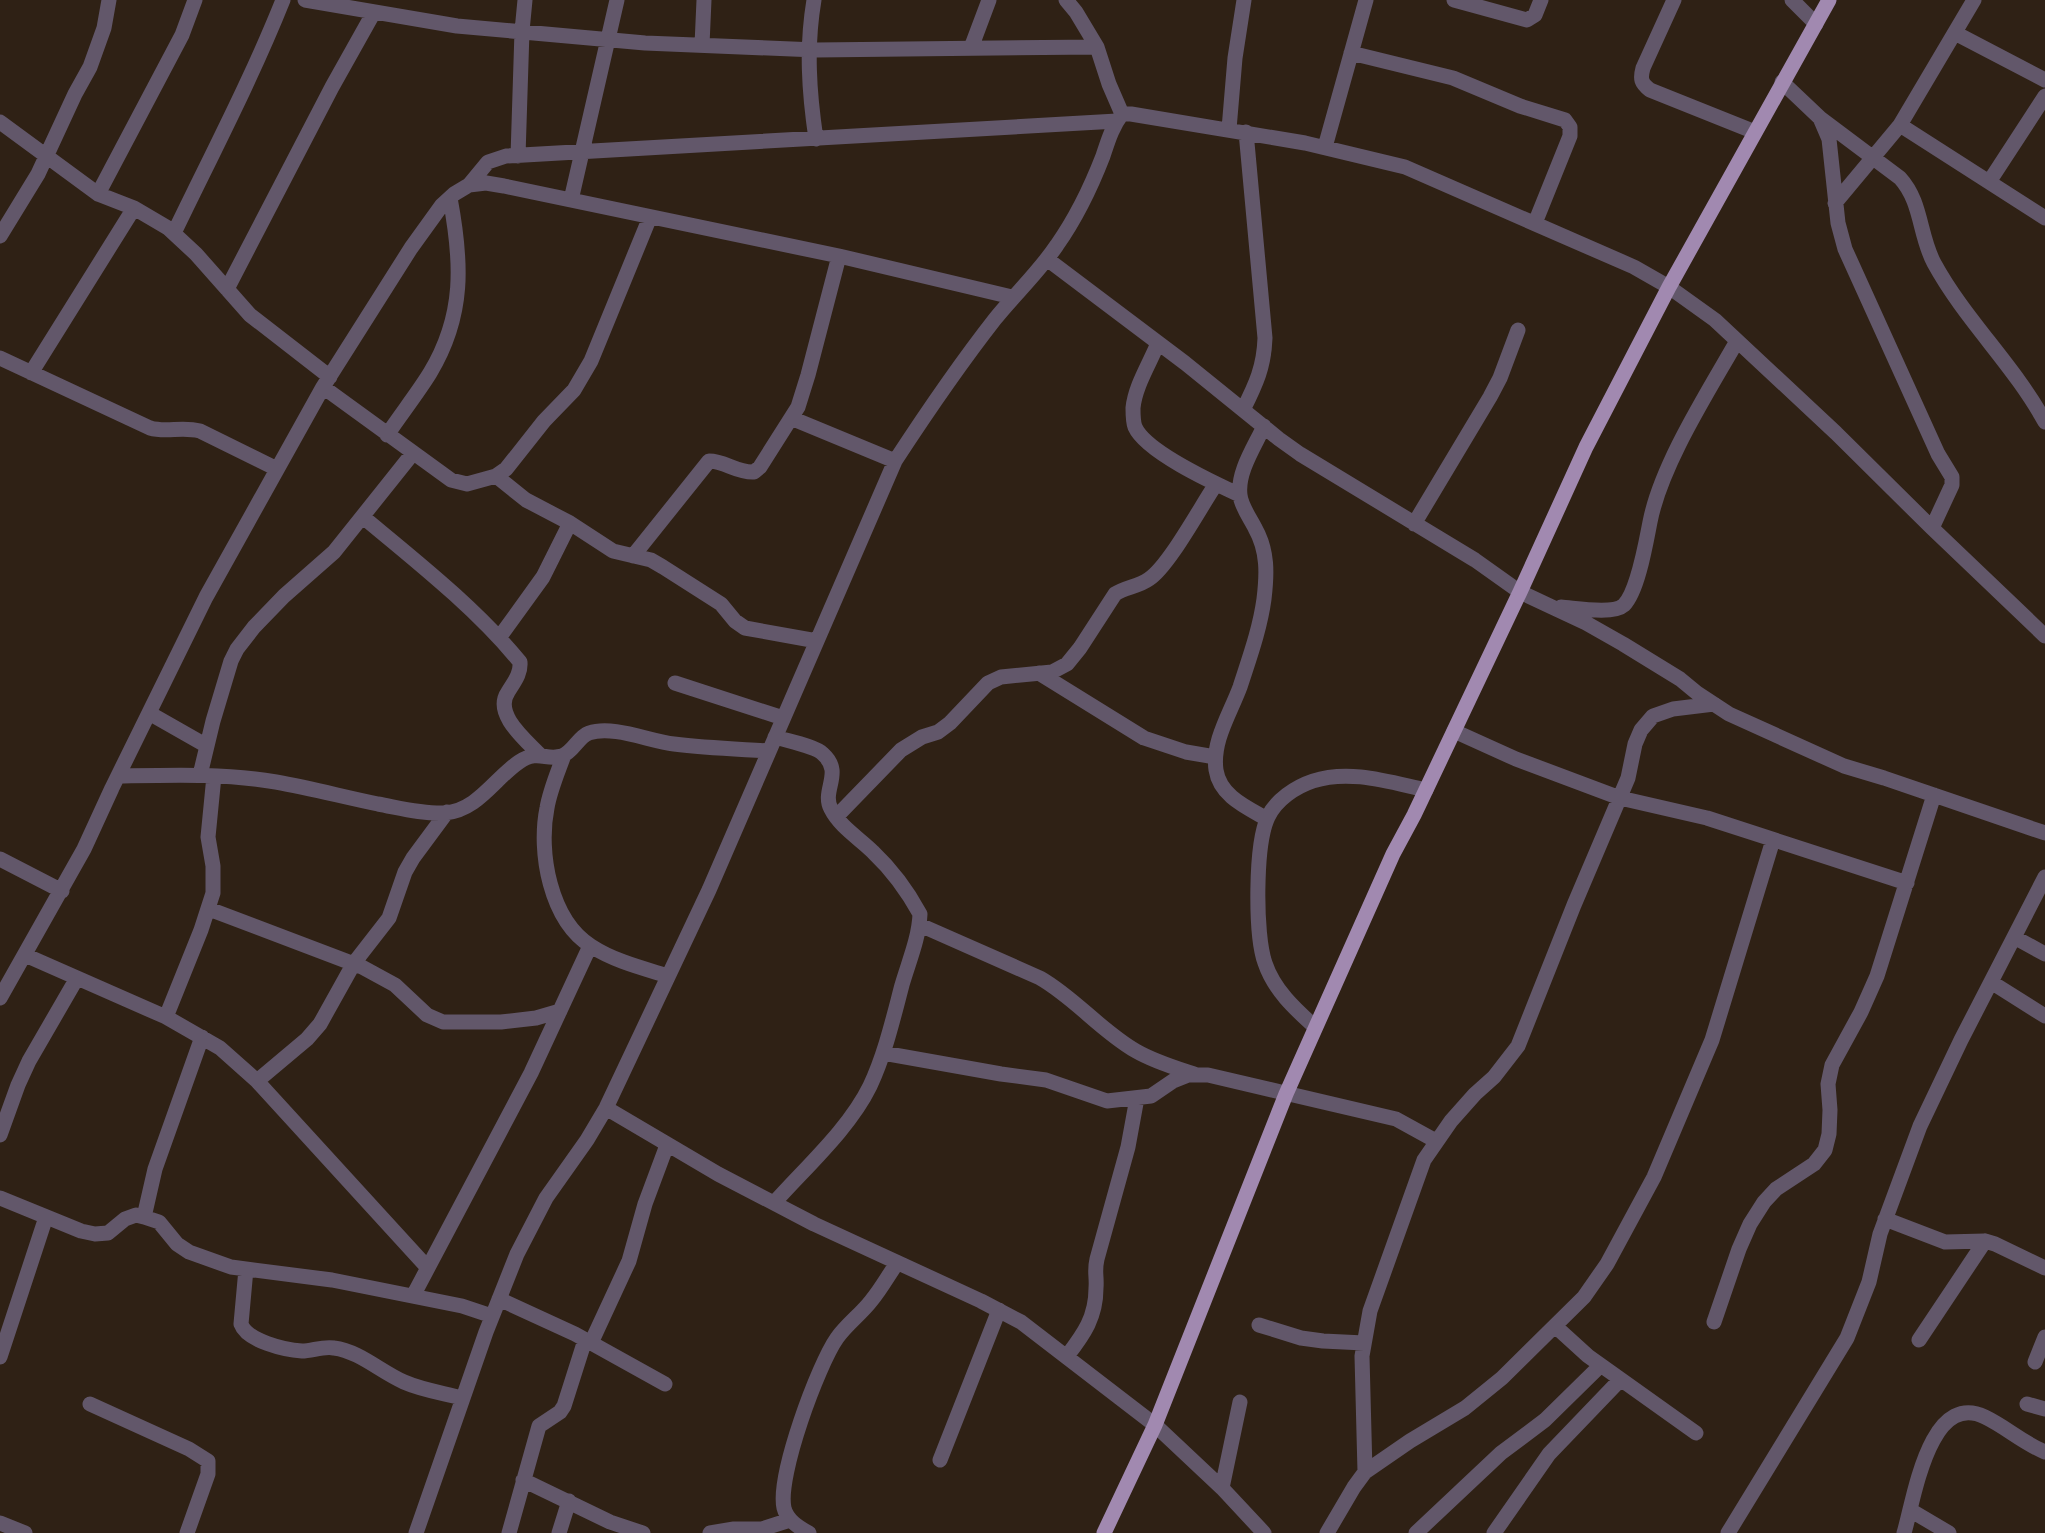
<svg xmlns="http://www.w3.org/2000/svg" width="2045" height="1533" font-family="'Alegreya Sans',sans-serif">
	<rect width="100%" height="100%" fill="#2f2115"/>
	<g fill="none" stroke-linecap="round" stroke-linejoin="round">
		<path stroke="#62576a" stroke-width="15" d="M305,0l152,26 188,17 171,7 281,-3
			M814,0c-8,47 -5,92 2,139
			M1066,0l10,12 21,35 12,37 13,30
			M1454,0l73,20 8,-5 6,-15
			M1674,0l-31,68c-3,11 -2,15 7,22l105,42
			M1792,0l24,24
			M1955,33l90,47
			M702,45l2,-45
			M971,48l18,-48
			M1351,53l102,25 67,28 45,14 5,7v9l-35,87
			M1782,82l38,36 9,21 9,84 7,26 93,205 14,23v8l-20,43
			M1820,118l80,60c22,24 19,57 34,85 31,57 80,102 111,159
			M0,122l98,72 36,14 34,20 28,26 54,61 80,62
			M1900,125l145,93
			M1229,129l6,-71 9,-58
			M1325,147l41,-147
			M518,156l4,-125 3,-31
			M1989,182l56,-86
			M469,185l19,-23 18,-6 611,-35
			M98,194l84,-159 13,-35
			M571,200l46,-200
			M1835,203l65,-78 74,-125
			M174,233c37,-77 77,-153 109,-233
			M0,236l38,-62 37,-80 15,-27 14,-39 5,-28
			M1047,259l138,104 94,76 21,15 175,106 45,32 66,31 37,21 57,35 17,14 32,21 115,52 40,12 161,55
			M227,289l105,-202 42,-75
			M1158,343c-8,20 -23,43 -25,65 0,6 0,14 2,19 11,25 79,56 105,68
			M0,358l150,70c17,5 31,-2 50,3l77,38
			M31,373l103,-165
			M323,387l128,93 16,4 29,-8 10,-7 38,-48 30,-31 17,-29 59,-144
			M1243,410c13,-26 21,-43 22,-72l-19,-206
			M791,418l104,43
			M1264,426c-9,20 -27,46 -24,69 1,11 10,23 15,33 13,23 12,46 9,71 -4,30 -15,60 -24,88 -10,27 -28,54 -24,83 4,26 30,37 51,49
			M387,435c14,-21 30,-41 43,-62 35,-58 32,-111 20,-175
			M496,476l30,24 44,23 43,28 38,9 12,7 58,37 14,17 10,7 72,13
			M363,517c53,44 114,92 157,145 1,12 -6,20 -12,30 -15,22 18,48 32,63
			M1414,524l76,-127 10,-19 18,-48
			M633,556l76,-95c16,0 28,12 45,11l6,-5 38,-60 10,-32 31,-119
			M1561,607c15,1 52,8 63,-2 14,-14 22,-63 26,-83 11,-57 58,-130 87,-181
			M499,638l44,-61 27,-54
			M1039,673l105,65 42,14 29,5
			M675,683l108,35
			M149,713l58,33
			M1454,731l62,28 104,39 87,20 200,65
			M564,755c-6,17 -14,35 -17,53 -9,44 3,112 44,138 23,15 51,22 77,30
			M200,775l13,-54 18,-60 6,-12 17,-22 30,-31 50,-44 79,-99
			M118,776c53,-1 106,-3 158,6 34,6 68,15 102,22 22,4 44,10 67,9 33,-3 49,-34 74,-51 19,-13 27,-1 43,-6 12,-5 16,-19 27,-23 24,-8 60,8 85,11 32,4 63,5 95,7
			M836,817l65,-67 21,-13 16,-5 12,-9 38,-40 13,-6 51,-5 15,-8 13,-16 35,-54c10,-7 23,-7 34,-15 20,-13 52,-73 67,-95
			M0,859l62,32
			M209,909l153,58 33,18 32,30 16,7h58l35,-4 24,-7
			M920,925l120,53c35,20 61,53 96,73 19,11 40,17 61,24
			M2014,937l31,17
			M25,955l141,62 54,31 37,33 170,186
			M1991,982l54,34
			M0,998l84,-149 28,-61 94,-191 117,-210 88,-139 31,-43 12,-11 15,-9 17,-2 18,3 335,70 173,41
			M166,1017l35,-87 12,-37v-27l-5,-29 6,-61
			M1315,1027c-20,-18 -41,-37 -50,-64 -10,-28 -10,-119 3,-146 8,-17 27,-30 45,-36 37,-12 76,1 113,9
			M883,1053l118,21 45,6 61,21 44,-5 22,-15 15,-6h20l188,44 40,22
			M257,1081l50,-42 13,-15 34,-61 35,-45 16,-46 8,-14 34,-46
			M606,1108l112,66 96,50 167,77 40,21 134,103 67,63 42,45
			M0,1135l18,-50 11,-24 48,-83
			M0,1198l81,33 14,3 13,-1 17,-14 11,-4 8,2 15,5 18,22 12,8 42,15 101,13 130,26 30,10
			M774,1203c32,-36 75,-74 96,-117 15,-32 23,-67 32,-101 7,-24 17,-47 18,-71 -12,-22 -29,-45 -47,-62 -14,-14 -33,-25 -42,-43 -10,-19 13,-36 -8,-55 -8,-8 -36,-13 -48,-17
			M144,1217l11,-48 47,-132
			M1885,1219l60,23 40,-1 10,3 50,24
			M246,1269l-5,55c6,17 44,26 61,27 10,0 21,-5 32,-3 25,3 47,24 70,34 18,8 39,11 58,16
			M413,1296l118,-223 59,-127
			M499,1299l76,35 90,50
			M1714,1322l25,-73 11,-25 14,-22 12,-13 38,-25 11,-14 4,-16 1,-24 -2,-26 4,-19 29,-53 16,-36 57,-181
			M1259,1325l42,13 22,3 41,2
			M1555,1326l33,30 108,77
			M1919,1340l66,-99
			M591,1343l38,-82 16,-57 22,-59
			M1067,1356c17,-22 29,-39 29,-68 1,-12 -2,-16 1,-29l31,-112 9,-49
			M0,1357l46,-140
			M2035,1362l10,-25
			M90,1404l99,45 19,12v13l-21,59
			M2027,1404l18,5
			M940,1460l59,-150
			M1365,1472l-3,-116 8,-45 54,-151 27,-39 24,-27 19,-17 24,-31 56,-141 54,-127 7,-34 6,-14 12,-14 20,-7 41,-5
			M523,1480l87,42 33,11
			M1222,1488l18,-86
			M1910,1510l39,23
			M0,1523l25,10
			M416,1533l70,-201 31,-78 29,-56 41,-58 19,-32 103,-218 186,-429c32,-49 64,-96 100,-142 20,-25 44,-47 62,-74 19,-27 34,-58 46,-89 5,-15 9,-29 19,-42h9l174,29 100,24 229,100 35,20 46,33 121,113 96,95 113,108
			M509,1533l30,-107 21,-14 4,-6 21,-66
			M559,1533l10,-32
			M710,1533l24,-4h28l28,-9
			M809,1533c-11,-6 -22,-13 -25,-25 -7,-32 34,-143 53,-170 10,-14 24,-24 34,-37 10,-12 17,-25 26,-38
			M1327,1533l27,-46 11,-15 45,-31 55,-33 37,-30 82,-81 23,-33 47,-87 58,-137 61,-200
			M1416,1533l85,-80 44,-33 55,-54
			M1494,1533l55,-79 71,-74
			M1728,1533l119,-195 22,-56 11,-48 40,-108 41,-86 84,-163
			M1904,1533c10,-33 25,-143 81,-116 21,10 38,26 60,35"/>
		<path stroke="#a189b0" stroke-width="15" d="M1104,1533l51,-108 131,-331 107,-240 21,-39 106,-223 66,-145 83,-160 160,-287"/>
	</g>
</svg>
